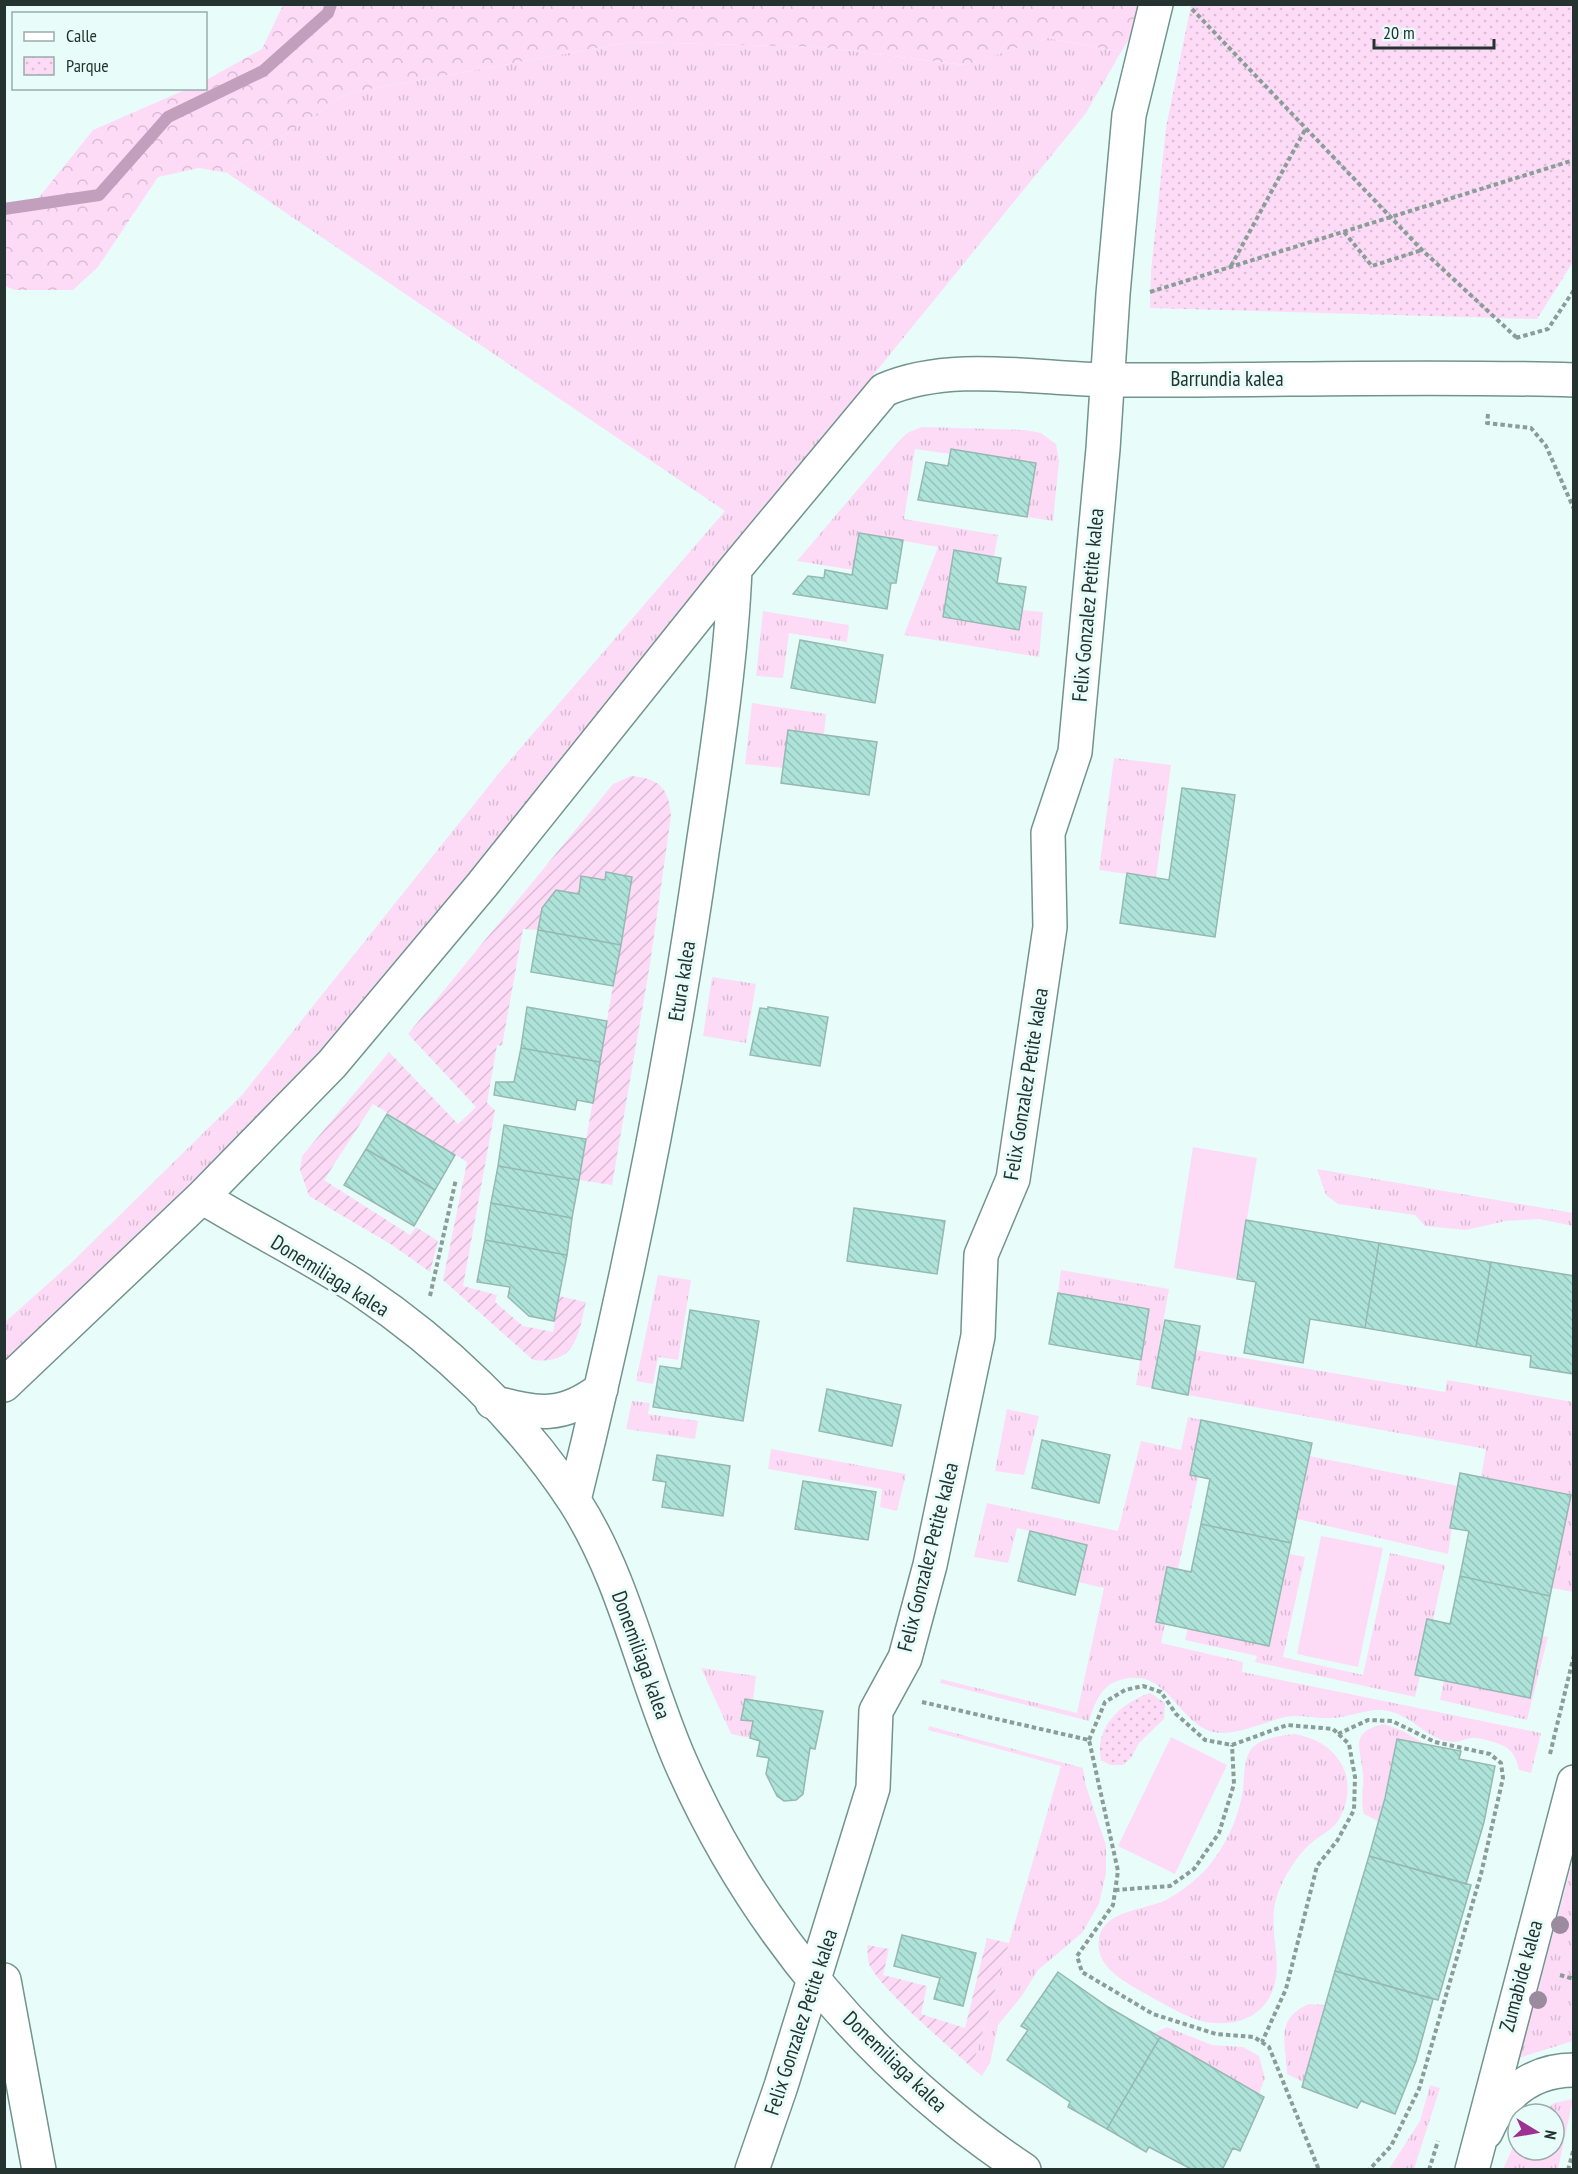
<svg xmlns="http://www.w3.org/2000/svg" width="1578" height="2174" font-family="'PT Sans Narrow',sans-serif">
	<defs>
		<pattern id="grass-tufts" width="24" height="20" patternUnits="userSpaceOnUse" patternTransform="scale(1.5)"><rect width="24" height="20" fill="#fddbf7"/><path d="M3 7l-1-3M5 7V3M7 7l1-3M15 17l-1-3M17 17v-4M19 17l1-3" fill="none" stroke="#d9bcd4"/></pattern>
		<pattern id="forest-crowns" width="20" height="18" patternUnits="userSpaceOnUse" patternTransform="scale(1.5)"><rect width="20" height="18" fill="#fddbf7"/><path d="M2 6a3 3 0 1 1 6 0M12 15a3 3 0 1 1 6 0" fill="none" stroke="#d9bcd4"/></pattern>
		<pattern id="park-dots" width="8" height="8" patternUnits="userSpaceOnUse" patternTransform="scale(1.5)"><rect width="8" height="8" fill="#fddbf7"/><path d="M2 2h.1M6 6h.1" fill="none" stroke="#d9bcd4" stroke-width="1.8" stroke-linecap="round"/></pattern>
		<pattern id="garden-furrows" width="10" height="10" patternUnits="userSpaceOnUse" patternTransform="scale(1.5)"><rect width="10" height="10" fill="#fddbf7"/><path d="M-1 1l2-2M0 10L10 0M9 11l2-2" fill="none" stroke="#d9bcd4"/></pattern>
		<pattern id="building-back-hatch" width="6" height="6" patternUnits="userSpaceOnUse" patternTransform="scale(1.5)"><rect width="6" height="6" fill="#aee3d9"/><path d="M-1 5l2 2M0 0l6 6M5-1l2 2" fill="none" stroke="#96c3bb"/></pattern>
	</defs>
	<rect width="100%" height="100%" fill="#e8fdf9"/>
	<path fill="url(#grass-tufts)" d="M1048,38l73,14 -35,61 -674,830 -156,185 -251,234 -1,-39 65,-58 173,-170 257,-322 226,-262 -498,-338 121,-80 282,-51 190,5 144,18z
		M922,427l103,3 16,3 15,11 3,17 -6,60 -26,-4 9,-54 -85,-14 -1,5 -35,-5 -11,70 94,16 -4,21 -40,-5 -11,66 75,13 4,-20 21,2 -4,45 -135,-22 34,-88 -79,-14 -6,37 -56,-9 101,-119 9,-9z
		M763,611l86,14 -2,17 -58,-9 -6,45 -27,-2z
		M752,703l74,11 -2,21 -36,-5 -5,38 -38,-4z
		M1114,758l57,7 -15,113 -57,-8z
		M712,977l44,7 -10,59 -43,-7z
		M1317,1169l256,44v13l-34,-7 -33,2 -40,9 -41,-4 -10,-11 -77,-11 -12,-9z
		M1061,1270l108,19 -17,99 -16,-3 13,-76 -91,-16z
		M658,1275l33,5 -13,80 -20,-3 -5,27 -17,-3z
		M1196,1350l249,42 2,-12 126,22v190l-21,-4 18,-93 -89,-18 5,-28 -298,-54z
		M632,1401l18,2 -2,11 50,7 -3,18 -69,-10z
		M1007,1409l32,7 -15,59 -29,-4z
		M1188,1417l13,3 -11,55 8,2 -20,92 -11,-2 -11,55 9,2 -4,19 82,19 -1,10 299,61 -10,40 -12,-3c-4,-19 -11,-24 -29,-29 -6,-1 -12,-4 -18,-3 -6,0 -12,4 -18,4 -27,0 -43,-31 -74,-32 -17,0 -33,8 -50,8 -14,1 -31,-4 -45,-1 -21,5 -40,15 -62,16 -44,0 -51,-65 -99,-54 -22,4 -29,23 -35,42l-149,-38 1,-4 136,34 27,-125 -26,-6 9,-37 -70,-17 -9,35 -34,-6 13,-54 131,28 23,-90 40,9z
		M771,1449l135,25 -9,37 -17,-4 2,-18 -114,-20z
		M1310,1456l148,30 -10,68 -151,-35z
		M1390,1553l55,12 -12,55h-6l-12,54 5,2 -5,21 -160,-35 2,-6 -72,-16 3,-12 81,18 21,-92 15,3 -22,100 80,18z
		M1543,1636l5,1 -21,83 -87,-20 4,-20 86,18z
		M701,1668l55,8 -3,24h-8l-4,19 12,2 -3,17 -19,-4z
		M1384,1724l19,7 22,13 -28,-5 -18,83 -15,-8c-4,-14 0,-25 -1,-39 -2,-27 -15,-43 21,-51z
		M929,1726l154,42 3,18 20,59v28l-7,31 -17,29 -44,37 -17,27 -23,28 -8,38 -8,13 -10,-8 89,-302 -133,-36z
		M1295,1734c22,5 36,12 47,31 10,18 6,44 -7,60 -7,7 -17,12 -25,19 -14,13 -25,31 -32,49 -11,29 2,57 -2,85 -5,32 -31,48 -62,45 -21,-1 -44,-16 -63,-26 -17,-10 -49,-25 -52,-47 -5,-41 44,-38 69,-51 14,-8 28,-19 39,-31 18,-21 29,-45 35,-72 3,-14 0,-38 11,-49 11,-10 28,-11 42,-13z
		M1573,1860v181l-61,19 31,-90z
		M1309,2004l16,1 -22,77 -16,-8c-1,-31 -13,-55 22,-70z
		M1167,2027l45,18 31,2 16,9 6,22 -6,16 -105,-61z
		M1430,2085l10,3 -26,81h-25l31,-48z
		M1573,2099l-15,70h-55l15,-33v14h36v-36h-16l16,-11z"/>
	<path fill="url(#forest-crowns)" d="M283,5h862l-5,17 -19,30 -73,-14 -83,27 -145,-18 -190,-5 -282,51 -121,80 -28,-5 -41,9 -60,90 -25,23h-58l-10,-4 -1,-72 32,-13 57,-71 94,-41 19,-1v-8l56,-31z"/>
	<path fill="url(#park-dots)" d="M1191,5h382v257l-36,57 -387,-11 1,-37 15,-144z
		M1150,1693l15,10 -1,16 -25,24 -8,15 -8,7h-13l-9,-5c-7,-33 20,-57 49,-67z"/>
	<path fill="url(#garden-furrows)" d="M631,776c28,2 38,12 40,40l-21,148 -38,221 -33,-5 53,-303 -26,-5 -1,8 -23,-4 -3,18 -23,-4 -14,18 -4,22 -15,-1 -21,117 -5,-1 -10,58 8,7 -32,176 34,9 -2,7 28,24 30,6 6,-36 27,6c-8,34 -10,63 -53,58l-90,-80 24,-118 -94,-58 -49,76 86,55 6,-8 22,14 -8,31 -38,-27 -83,-49 -9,-26 2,-14 87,-104 69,72 18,-17 -68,-73 205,-250z
		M987,1938l22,5 -37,125c-22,-21 -93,-80 -103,-104 -2,-6 -1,-14 -2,-19l22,4 -6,26 44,11 -6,28 44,14z"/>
	<path fill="#fddbf7" d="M1193,1147l64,11 -20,121 -63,-11z
		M1321,1536l62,12 -25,119 -61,-13z
		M1171,1737l56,28 -52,109 -57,-28z"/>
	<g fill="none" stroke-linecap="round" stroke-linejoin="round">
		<path stroke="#c29fbc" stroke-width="12" d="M4,209l95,-14 69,-78 95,-46 65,-58 3,-9"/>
	</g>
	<path fill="url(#building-back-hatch)" stroke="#95b8b1" stroke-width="1.5" d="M951,449l85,14 -9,54 -109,-17 8,-38 22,4z
		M859,533l44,7 -7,43h-5l-4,26 -94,-15 15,-18 16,2 1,-8 27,5z
		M954,550l47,8 -4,25 29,4 -7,43 -76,-13z
		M800,640l83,15 -8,48 -84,-15z
		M788,730l89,12 -8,53 -88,-12z
		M1182,788l53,7 -20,142 -95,-14 7,-50 42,7z
		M606,872l26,5 -11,68 -83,-15 4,-22 14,-18 23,4 2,-18 24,4z
		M538,930l83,15 -8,41 -82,-14z
		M527,1007l80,14 -7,41 -79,-14z
		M768,1007l60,10 -8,49 -70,-11 10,-47 8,1z
		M521,1048l79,14 -7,41 -16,-3 -2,10 -81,-15 2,-13h18z
		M387,1114l68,41 -20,35 -69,-41z
		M504,1125l82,14 -7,41 -81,-14z
		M366,1149l69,41 -21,36 -70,-41z
		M498,1166l81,14 -7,38 -81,-15z
		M491,1203l81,15 -5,37 -82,-15z
		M854,1208l91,13 -8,53 -90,-13z
		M1246,1220l133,23 -14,85 -55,-9 -7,44 -59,-10 12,-71 -19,-3z
		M485,1240l82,15 -13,66 -25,-5 -21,-19 2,-10 -33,-5z
		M1379,1243l112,19 -15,85 -111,-19z
		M1491,1262l83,14v98l-44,-7 1,-11 -55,-9z
		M1058,1293l91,16 -8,51 -92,-16z
		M690,1310l69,11 -16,100 -90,-14 7,-41 21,3z
		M1165,1320l35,6 -12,69 -36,-7z
		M827,1389l74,16 -9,41 -73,-15z
		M1201,1420l111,23 -21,100 -90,-19 9,-45 -20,-4z
		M1042,1440l68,15 -11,48 -67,-15z
		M657,1455l73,11 -7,50 -61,-9 4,-25 -13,-2z
		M1460,1473l111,22 -21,101 -90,-20 9,-45 -19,-3z
		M803,1481l73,11 -8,48 -73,-11z
		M1201,1524l90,19 -22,103 -113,-24 11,-55 24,5z
		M1030,1531l57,14 -12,50 -57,-14z
		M1460,1576l90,20 -20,102 -115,-23 12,-56 23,5z
		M745,1699l78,12 -8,38 -5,-1 -7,46 -7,6 -12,1 -7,-5 -11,-22 3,-16 -12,-2 3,-15 -10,-3 3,-17 -12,-1z
		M1397,1739l64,12 -2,8 36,7 -11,56 -18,62 -97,-28 16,-58z
		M1369,1856l102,29 -33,115 -103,-29z
		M902,1935l74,18 -13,53 -29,-7 6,-21 -46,-12z
		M1335,1971l98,28 -17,62 -21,53 -34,-13 -4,7 -55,-21z
		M1058,1972l50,35 52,30 -53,92 -39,-22 2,-5 -63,-42 21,-30 -7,-4z
		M1160,2037l104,60 -24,54 -7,-3 -11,22h-29l-44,-23 -3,5 -39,-23z"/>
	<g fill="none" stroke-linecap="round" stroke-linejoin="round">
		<g stroke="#72948d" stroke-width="36">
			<path id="minor" d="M202,1197c52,32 108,59 159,93 82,55 160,129 214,212 51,80 68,175 106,261 73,166 193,307 343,407
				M4,1385l198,-188 130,-133 150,-179 253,-316 149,-179c66,-29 153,-11 225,-10 155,1 310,-5 465,0
				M492,1402c46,12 70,17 109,-13
				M574,1500c53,-214 97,-429 128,-648 14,-94 29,-188 33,-283
				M4,1980l35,190
				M1486,2132c16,-37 45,-62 88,-62
				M752,2170l29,-84 92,-298 3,-77 29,-53 25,-93 48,-229 3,-81 32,-76 37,-252 -2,-94 27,-81 28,-303 10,-155 16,-179 27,-111"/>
		</g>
		<g stroke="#72948d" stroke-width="36">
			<path id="primary" d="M1472,2170l102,-388"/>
		</g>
		<path stroke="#8b9d99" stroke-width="4" stroke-dasharray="4.5 3" stroke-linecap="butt" d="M1192,9l230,241 95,88
			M1344,232l28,34 50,-16
			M1231,266l75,-138
			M1150,292l424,-132
			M1516,338l32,-9 26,-39
			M1488,414l-1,9 44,5 15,18 28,63
			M430,1296l26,-117
			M922,1702l167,38 29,131 -5,34 -36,51 5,16 71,42 63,20 38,3 15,10 50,123
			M1338,1734l30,-14 24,1 43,21 55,12 11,9 2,15 -22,96 -62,215 -28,57 -22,24
			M1089,1740l16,-38 20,-12 18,-4 18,6 15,22 29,26 27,5 55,-20 46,4 16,15 6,33 -1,33 -17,31 -20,25 -31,123 -24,53
			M1550,1754l24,-99
			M1115,1890l55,-4 24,-17 25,-36 15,-49 -2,-39
			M1560,1975l14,4
			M1429,2170l9,-29
			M1568,2170l6,-22"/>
		<use href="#minor" stroke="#fff" stroke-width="33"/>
		<use href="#primary" stroke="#fff" stroke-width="33"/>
	</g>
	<g fill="#9a8b9f">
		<circle cx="1560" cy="1925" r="9"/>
		<circle cx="1538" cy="2000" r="9"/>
	</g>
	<g text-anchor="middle" stroke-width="6" stroke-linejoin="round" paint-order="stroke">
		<g font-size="21" fill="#253330" stroke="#e8fdf9">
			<text x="1227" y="386">Barrundia kalea</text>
			<text transform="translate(1088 605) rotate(-85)" y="7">Felix Gonzalez Petite kalea</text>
			<text transform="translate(682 981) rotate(-81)" y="7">Etura kalea</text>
			<text transform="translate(1026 1084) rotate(-81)" y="7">Felix Gonzalez Petite kalea</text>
			<text transform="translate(330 1276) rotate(32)" y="7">Donemiliaga kalea</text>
			<text transform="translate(928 1557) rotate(-76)" y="7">Felix Gonzalez Petite kalea</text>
			<text transform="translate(641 1655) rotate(70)" y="7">Donemiliaga kalea</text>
			<text transform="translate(1521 1976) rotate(-75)" y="7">Zumabide kalea</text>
			<text transform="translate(801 2022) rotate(-72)" y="7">Felix Gonzalez Petite kalea</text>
			<text transform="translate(895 2062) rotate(44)" y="7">Donemiliaga kalea</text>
		</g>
	</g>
	<rect width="1578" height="2174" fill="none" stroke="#253330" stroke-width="12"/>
	<rect x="12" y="12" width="195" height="78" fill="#e8fdf9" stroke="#9aaca9" stroke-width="1.5"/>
	<rect x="24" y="32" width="30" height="9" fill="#ffffff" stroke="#9aaca9" stroke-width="1.5"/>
	<text x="66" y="42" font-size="18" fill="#253330">Calle</text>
	<rect x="24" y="57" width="30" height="18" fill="url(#park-dots)" stroke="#9aaca9" stroke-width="1.5"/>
	<text x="66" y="72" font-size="18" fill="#253330">Parque</text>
	<g transform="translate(1536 2132) rotate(101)"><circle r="28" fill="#e8fdf9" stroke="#9aaca9" stroke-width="1.5"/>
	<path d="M0-4.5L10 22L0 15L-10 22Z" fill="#9d3293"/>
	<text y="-9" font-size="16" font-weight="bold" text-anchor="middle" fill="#253330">N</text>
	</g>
	<path d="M1374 39v9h120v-9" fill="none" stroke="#253330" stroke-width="3"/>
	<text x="1383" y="39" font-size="18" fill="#253330" stroke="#e8fdf9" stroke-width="4.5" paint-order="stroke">20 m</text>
</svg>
